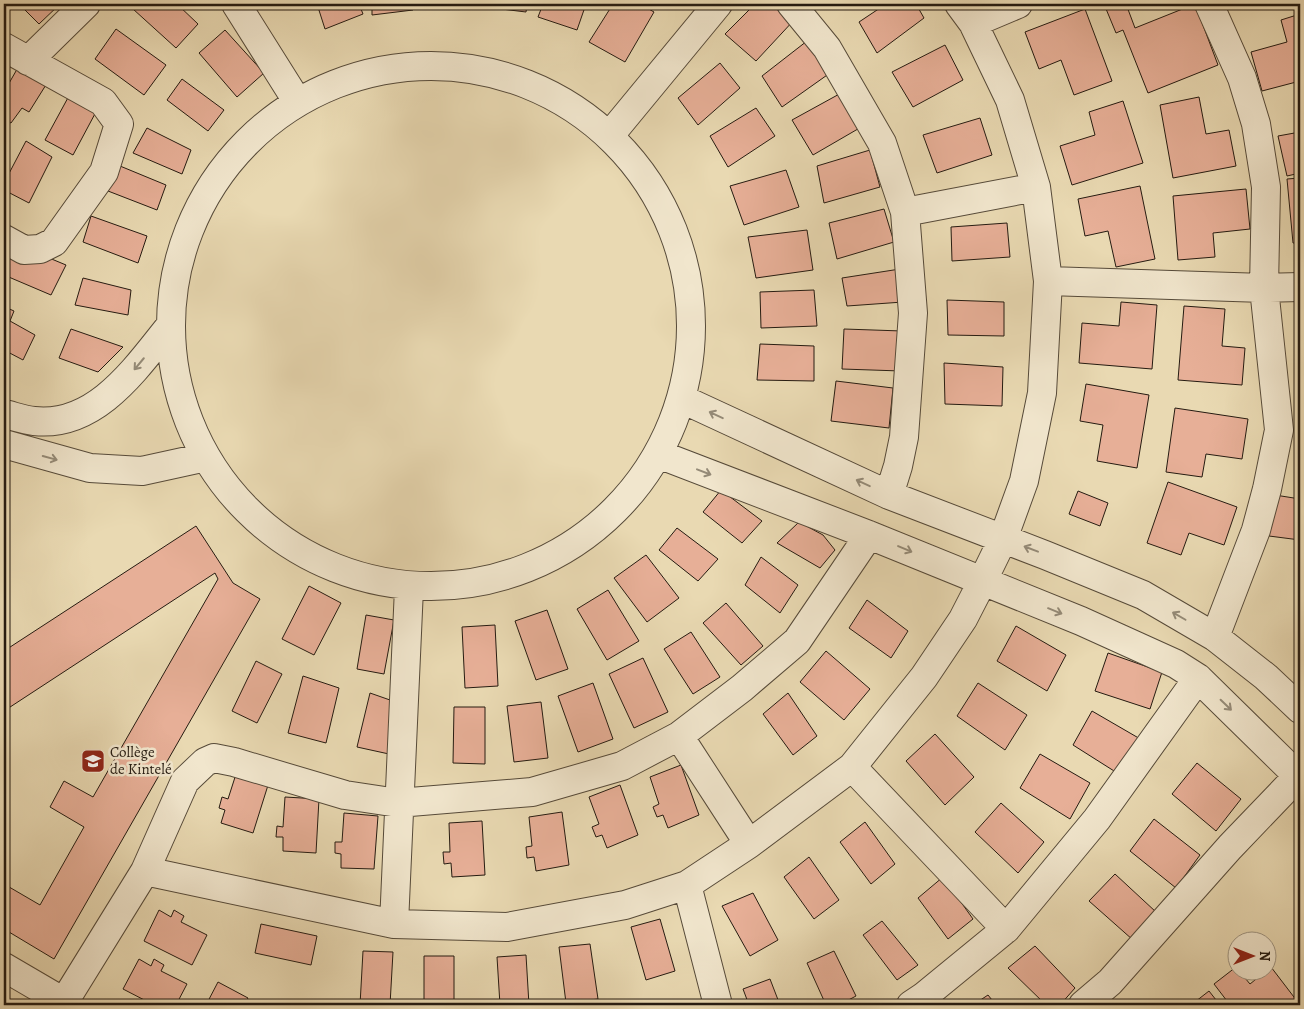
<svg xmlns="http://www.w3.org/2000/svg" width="1304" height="1009" font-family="Alegreya,serif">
	<rect width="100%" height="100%" fill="#e9d9b2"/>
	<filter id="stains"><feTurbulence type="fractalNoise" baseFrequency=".004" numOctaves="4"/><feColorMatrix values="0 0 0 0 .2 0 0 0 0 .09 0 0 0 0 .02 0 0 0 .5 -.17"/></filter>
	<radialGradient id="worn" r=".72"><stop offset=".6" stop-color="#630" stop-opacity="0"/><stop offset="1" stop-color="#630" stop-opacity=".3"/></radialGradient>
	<path fill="#e7af97" stroke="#251b11" d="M19,4h41l-21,20z
		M137,4h40l21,20 -22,24 -43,-39z
		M317,4h42l4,10 -38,15z
		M372,4h40l1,6 -41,5z
		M486,4h41l-1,8 -41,-5z
		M543,4h43l-9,26 -39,-13z
		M613,4h27l14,8 -29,50 -36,-20z
		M677,4h11l-2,4z
		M755,4h24l16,15 -39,42 -31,-27z
		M886,4h30l8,14 -47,35 -18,-31z
		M1104,4h22l9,24 60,-24 23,61 -70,28 -25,-63 -7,3z
		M1085,9l27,72 -38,14 -13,-35 -22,9 -14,-37z
		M1300,14v67l-38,10 -11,-39 36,-10 -6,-22z
		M116,29l50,36 -22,30 -49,-36z
		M225,30l39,43 -27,24 -38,-44z
		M807,41l23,32 -48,34 -20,-31z
		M945,45l18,35 -50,27 -21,-35z
		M720,63l20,25 -42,37 -20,-27z
		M20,64l29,16 -20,32 -7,-4 -11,15 -7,-3v-28z
		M182,79l42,31 -16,21 -41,-31z
		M843,92l20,34 -50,29 -21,-35z
		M70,94l27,16 -24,45 -28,-15z
		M1199,97l7,37 23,-4 7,36 -63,12 -13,-73z
		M1123,101l20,62 -71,22 -12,-39 35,-11 -6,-23z
		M756,108l19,28 -47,31 -18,-31z
		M980,118l12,37 -55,18 -14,-38z
		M147,128l44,22 -9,24 -49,-21z
		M1300,132v41l-13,3 -9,-40z
		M26,141l26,16 -23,46 -25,-13v-7z
		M870,150l10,37 -56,16 -7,-37z
		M120,166l46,19 -9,25 -49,-19z
		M786,170l13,37 -55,18 -14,-39z
		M1300,178v65h-7l-6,-64z
		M1140,186l15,73 -39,8 -8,-36 -23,5 -7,-37z
		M1246,189l4,40 -37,4 2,24 -37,3 -5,-64z
		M884,209l10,33 -57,17 -8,-36z
		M91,216l56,20 -9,27 -55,-21z
		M1007,223l3,34 -58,4 -1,-34z
		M807,230l6,40 -57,8 -8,-41z
		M9,249l33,6 24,10 -15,30 -47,-20v-7z
		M900,269l3,33 -56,4 -5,-28z
		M83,278l48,12 -3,25 -53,-10z
		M814,290l3,36 -56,2 -1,-36z
		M947,300l57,2v34l-56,-1z
		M1121,302l36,3 -5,64 -73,-6 3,-40 37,3z
		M1184,306l41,3 -3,37 23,2 -3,37 -64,-5z
		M5,307l9,4 -4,10 25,14 -12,25 -19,-10z
		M1297,317h3v41h-2z
		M71,329l52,18 -25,25 -39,-14z
		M844,329l58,2 -1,40 -59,-2z
		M760,344l54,2v35l-57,-1z
		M944,363l59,4 -1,39 -57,-2z
		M836,381l57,7 -4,40 -58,-7z
		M1086,384l63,11 -12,73 -40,-7 6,-36 -23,-4z
		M1175,408l73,11 -6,40 -36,-5 -4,23 -36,-5z
		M1168,482l69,25 -13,38 -35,-12 -8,22 -34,-12z
		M721,490l41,31 -20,22 -39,-31z
		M1078,491l30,12 -8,23 -31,-12z
		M1275,495l25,4v41l-31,-4z
		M799,522l24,13 12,15 -15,18 -43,-25z
		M196,526l37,57 27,16 -206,360 -50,-30v-45l36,21 44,-78 -34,-20 14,-26 29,16 125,-218 -3,-6 -211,138v-60z
		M677,528l41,31 -20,22 -39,-31z
		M646,555l33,43 -32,24 -33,-44z
		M761,557l37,28 -18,28 -35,-28z
		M309,586l32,17 -27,52 -32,-16z
		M608,590l31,51 -32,19 -30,-51z
		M867,600l41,31 -17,27 -42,-30z
		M726,603l37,43 -22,19 -38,-42z
		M547,610l21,59 -32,11 -21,-59z
		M366,615l28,5 -10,54 -27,-5z
		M495,625l3,61 -33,2 -3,-61z
		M1016,626l50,29 -19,36 -50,-30z
		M691,632l29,45 -27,17 -29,-45z
		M826,651l44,38 -26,31 -44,-38z
		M1108,653l54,19 -12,37 -55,-18z
		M643,658l25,54 -34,16 -25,-54z
		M256,661l26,13 -25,49 -25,-12z
		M303,676l36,12 -13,55 -38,-10z
		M593,683l20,56 -35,13 -20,-56z
		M978,683l49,32 -22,35 -48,-34z
		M370,693l20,7 -1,54 -32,-7z
		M788,693l29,43 -24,19 -30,-41z
		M541,702l7,56 -34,4 -7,-56z
		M454,707h31v57l-32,-1z
		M1092,711l50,29 -20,36 -49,-31z
		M935,734l39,43 -29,28 -39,-44z
		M1040,754l50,29 -20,36 -50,-31z
		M1197,763l44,36 -25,32 -44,-37z
		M681,765l18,50 -31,13 -5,-13 -6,2 -4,-10 6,-3 -9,-27z
		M237,771l32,11 -16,51 -32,-10 4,-13 -6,-2 3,-11 6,2z
		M620,785l18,50 -31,13 -5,-13 -6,2 -4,-10 7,-3 -10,-27z
		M285,797l34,2 -3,54 -33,-2v-14h-7l1,-11 6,1z
		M1001,803l43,39 -26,31 -43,-41z
		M562,812l7,53 -33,6 -2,-14 -7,1 -1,-11 6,-1 -3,-29z
		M344,813l34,3 -4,53 -33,-1v-14l-6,-1v-11h7z
		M1154,819l46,36 -24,33 -46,-37z
		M482,821l3,54 -33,2 -1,-14 -7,1 -1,-12h7l-1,-29z
		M865,822l30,42 -24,20 -31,-42z
		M809,857l30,43 -25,19 -30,-42z
		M1115,874l41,38 -23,28 -44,-39z
		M943,877l30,42 -25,20 -30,-41z
		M753,893l25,47 -28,16 -28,-50z
		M159,910l12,7 3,-7 10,6 -3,6 26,13 -15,30 -48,-24z
		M660,919l15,52 -29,9 -15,-53z
		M882,921l36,44 -21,15 -34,-45z
		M261,924l56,12 -6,29 -56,-12z
		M590,944l8,55 -32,4 -7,-56z
		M1035,946l40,42 -15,17h-14l-38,-37z
		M363,951l30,1 -3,53h-30z
		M834,951l22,45 -17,9h-13l-19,-42z
		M526,955l3,50h-29l-3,-48z
		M424,956h30v49h-30z
		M139,959l12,7 3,-7 10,6 -3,6 26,13 -11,21h-22l-31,-16z
		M1236,967v5h4l10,12 21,-17 26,34 -5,4h-101l18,-14 11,14 7,-4 -13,-17z
		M770,979l10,26h-31l-6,-16z
		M218,982l30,16 -4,7h-38z
		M988,995l8,10h-23z"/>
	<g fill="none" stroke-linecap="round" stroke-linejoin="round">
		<g stroke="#564a39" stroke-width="30">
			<path id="minor" d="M236,4l61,97
				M791,4l36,44 55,95 23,69 8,101 -9,124 -6,29 -9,29
				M1209,4l33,74 14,46 10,63 -2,101 15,142 -12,59 -11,41 -41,107
				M973,23l45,-19
				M4,47l99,55 16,22 -15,48 -50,70 -14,7 -16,1 -20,-11
				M28,61l58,-57
				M171 326a260 260 0 1 1 520 0a260 260 0 1 1-520 0Z
				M610,135l108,-131
				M905,212l131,-25
				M1048,281l216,7 36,-1
				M682,399l207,96 156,60 98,40 72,42 51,40 34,32
				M4,414c9,2 20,6 30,7 62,7 102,-53 136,-95
				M4,444l86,24 52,3 64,-14
				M658,454l211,81 212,86 95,43 22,14 102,100
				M679,736l70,108
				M852,767l154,162
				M145,871l249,53 113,3 118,-22 62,-20 62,-41 103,-77 72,-90 39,-58 19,-37 21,-43 21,-58 18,-88 6,-112 -12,-94 -26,-87 -37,-77 -14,-19
				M687,885l31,120
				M394,924l15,-336
				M4,967l65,38
				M64,1002l81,-131 40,-90 20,-19 9,-4 20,4 111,33 53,8 134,-11 90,-26 57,-30 63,-48 55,-47 72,-106
				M911,1005l12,-8 83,-68 91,-110 101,-141
				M1083,1005l27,-23 120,-135 68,-71"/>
		</g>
		<use href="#minor" stroke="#f1e6cd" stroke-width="28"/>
	</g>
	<defs><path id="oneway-shaft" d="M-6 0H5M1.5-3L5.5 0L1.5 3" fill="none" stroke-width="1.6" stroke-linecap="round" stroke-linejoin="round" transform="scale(1.25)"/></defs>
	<g stroke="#958b78">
		<use href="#oneway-shaft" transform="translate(139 364) rotate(130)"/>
		<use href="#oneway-shaft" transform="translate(716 415) rotate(-155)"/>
		<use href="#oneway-shaft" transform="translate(50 458) rotate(15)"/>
		<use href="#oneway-shaft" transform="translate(704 472) rotate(21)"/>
		<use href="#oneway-shaft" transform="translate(863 483) rotate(-155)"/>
		<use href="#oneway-shaft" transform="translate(905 549) rotate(23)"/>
		<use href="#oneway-shaft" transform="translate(1031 549) rotate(-159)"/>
		<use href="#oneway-shaft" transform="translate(1055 611) rotate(22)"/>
		<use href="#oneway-shaft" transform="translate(1179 616) rotate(-150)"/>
		<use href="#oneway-shaft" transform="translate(1226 705) rotate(44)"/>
	</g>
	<defs>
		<g id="school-square" transform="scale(1.25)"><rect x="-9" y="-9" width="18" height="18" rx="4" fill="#8f2418" stroke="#f1e6cd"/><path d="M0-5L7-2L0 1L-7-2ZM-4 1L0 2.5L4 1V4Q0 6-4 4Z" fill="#fff"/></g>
	</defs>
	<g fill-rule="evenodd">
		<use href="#school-square" x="93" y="761"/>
	</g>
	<g text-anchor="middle" stroke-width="5" stroke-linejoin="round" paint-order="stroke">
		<g font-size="15" fill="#251b11" stroke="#f1e6cd" text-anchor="start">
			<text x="110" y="757">Collège<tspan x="110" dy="17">de Kintelé</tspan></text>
		</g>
	</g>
	<rect width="1304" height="1009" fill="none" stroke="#e9d9b2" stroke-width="20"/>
	<rect x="5" y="5" width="1294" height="999" fill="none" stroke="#251b11" stroke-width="2.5"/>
	<rect x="10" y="10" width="1284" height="989" fill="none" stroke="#251b11"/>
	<g transform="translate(1252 956) rotate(90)"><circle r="24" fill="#f1e6cd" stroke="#9f9582"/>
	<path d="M0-4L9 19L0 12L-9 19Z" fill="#8f2418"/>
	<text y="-8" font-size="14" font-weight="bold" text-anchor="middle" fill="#251b11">N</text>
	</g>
	<rect width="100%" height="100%" filter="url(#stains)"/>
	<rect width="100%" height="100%" fill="url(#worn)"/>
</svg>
